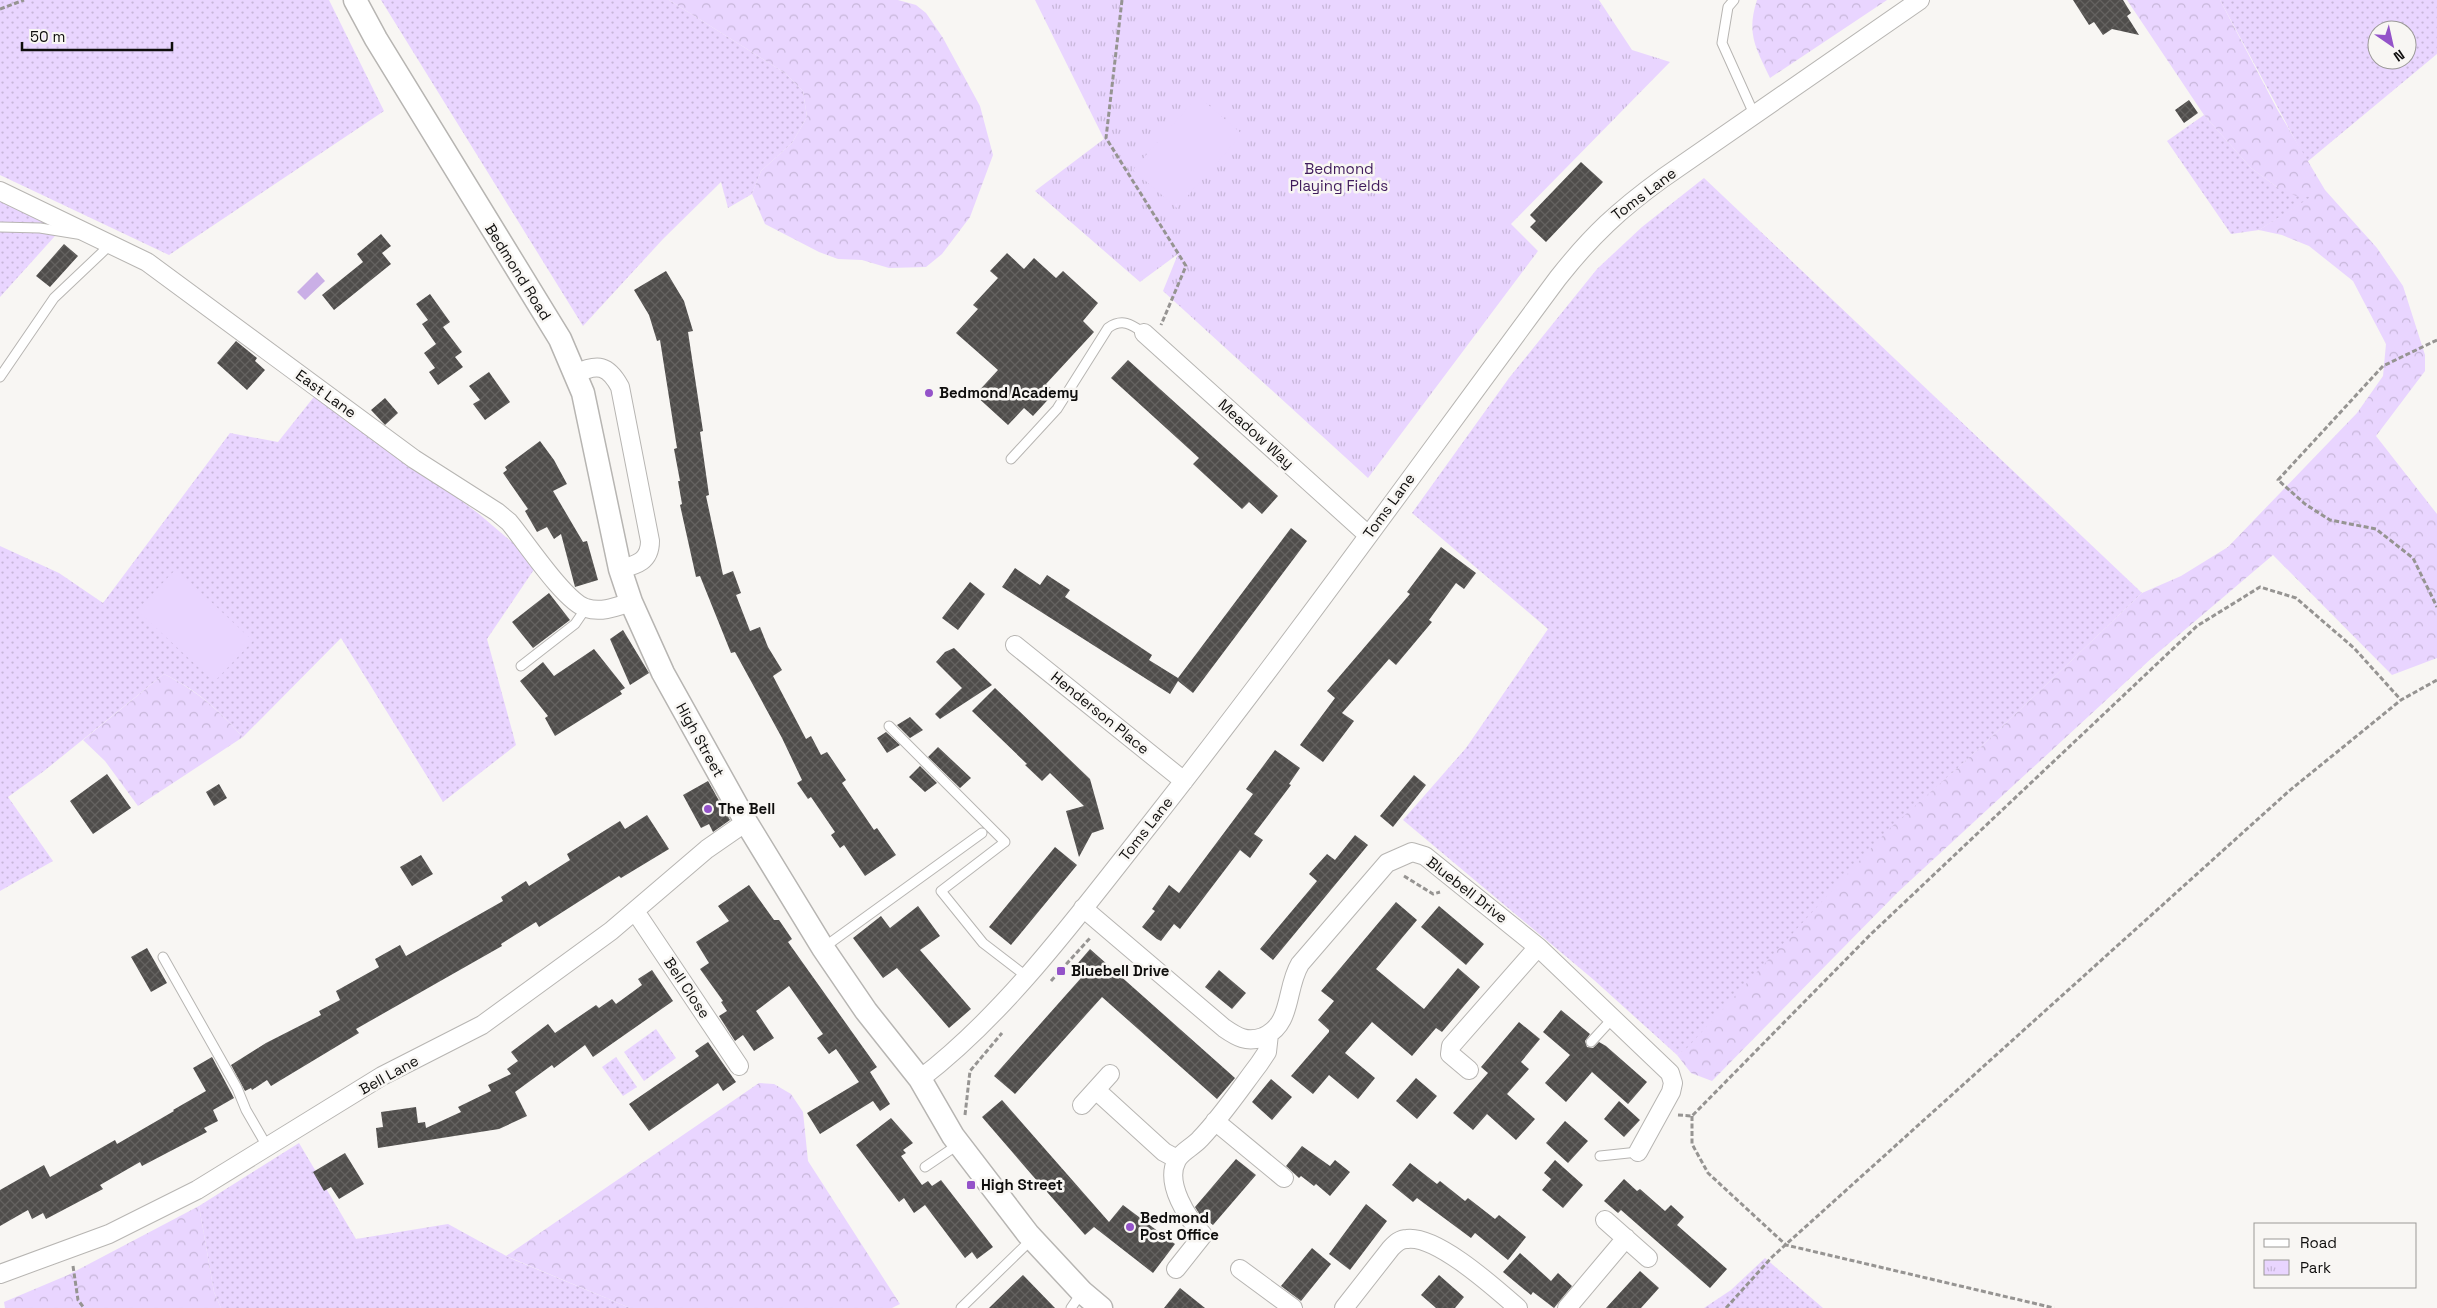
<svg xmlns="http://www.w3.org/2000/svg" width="2437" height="1308" font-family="'Space Grotesk',sans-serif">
	<defs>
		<pattern id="grass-dots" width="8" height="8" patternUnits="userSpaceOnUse" patternTransform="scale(1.25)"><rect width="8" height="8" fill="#e9d5ff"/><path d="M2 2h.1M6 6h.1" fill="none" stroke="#c7b6d9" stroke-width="1.8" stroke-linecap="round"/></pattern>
		<pattern id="forest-crowns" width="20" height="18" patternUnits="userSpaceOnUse" patternTransform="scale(1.25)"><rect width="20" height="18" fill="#e9d5ff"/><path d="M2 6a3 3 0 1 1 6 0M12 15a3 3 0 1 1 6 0" fill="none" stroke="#c7b6d9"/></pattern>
		<pattern id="park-tufts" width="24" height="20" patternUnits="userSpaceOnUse" patternTransform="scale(1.25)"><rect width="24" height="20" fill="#e9d5ff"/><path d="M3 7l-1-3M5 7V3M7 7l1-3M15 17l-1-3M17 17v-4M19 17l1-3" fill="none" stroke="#c7b6d9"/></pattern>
		<pattern id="building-cross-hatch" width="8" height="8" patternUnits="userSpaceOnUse" patternTransform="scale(1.25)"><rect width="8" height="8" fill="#4f4d4b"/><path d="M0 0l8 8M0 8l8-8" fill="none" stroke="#646260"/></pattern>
	</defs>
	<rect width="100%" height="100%" fill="#f8f6f3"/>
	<path fill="url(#grass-dots)" fill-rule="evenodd" d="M0,0h329l55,111 -215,144 -169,-80z
		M381,0h288l116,73 18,18 4,26 -15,26 -31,28 -9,23 -24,14 -7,-26 -58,57 -80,87z
		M2220,0h217v54l-130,108zM2377,30h30v30h-30z
		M2204,115l47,53 26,19 35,10 -53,33 -28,4 -64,-93z
		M1704,178l438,415 -160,153 -95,86 -200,217 -10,6 -83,-75 -191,-160 63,-72 82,-119 -136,-116 97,-135 88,-109 45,-42z
		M0,196l64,30 -64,71z
		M317,393l162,121 35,30 21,24 -48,71 29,106 -73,57 -102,-164 -98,99c-27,-29 -43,-45 -79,-63l-120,97 -36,26 45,64 -53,30v-345l59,27 44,30 127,-170 48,9z
		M656,1029l20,29 -32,23 -20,-29z
		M616,1057l21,30 -14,9 -21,-29z
		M299,1143l57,96 92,-15 62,34 120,50h-409l-7,-16 -15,-86z
		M1765,1258l58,50h-119l27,-18z"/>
	<path fill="url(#forest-crowns)" d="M669,0h229l18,5 10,8 17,25 37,68 13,49 -23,62 -28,37 -16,13 -37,1 -27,-8 -24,-1 -19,-7 -54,-28 -13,-30 9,-23 31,-28 15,-26 -4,-26 -18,-18z
		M1757,0h130l-117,78c-14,-30 -24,-44 -13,-78z
		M2127,0h93l57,109 48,81 52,58 26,38 22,69v16l-49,65 61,78v144l-45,17 -119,-120 -119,101 -256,236 -186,189 -21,-8 -14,-18 10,-7 200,-217 95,-85 160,-153 39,-17 47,-29 129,-134 26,-37 3,-32 -33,-63 -44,-35 -27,-11 -23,-5 52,-33 -15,-1 -19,-9 -26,-19 -47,-53z
		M164,674c35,18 53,35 79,63l-105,69 -33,-45 -22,-21z
		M759,1083l15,1 17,10 12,18 5,49 92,143 -8,4h-262l-124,-52z
		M199,1206l15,86 7,16h-216l-1,-6 64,-27z"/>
	<path fill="url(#park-tufts)" d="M1035,0h564l33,50 38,12 -159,162 27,27 -170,227 -205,-187 15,-37 -38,28 -105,-91 69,-52z"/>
	<path fill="#e9d5ff" d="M1198,96l44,38 -65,74 -44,-38z
		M176,569l77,72 -39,41 -77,-72z"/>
	<path fill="#caafe6" d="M317,272l8,9 -20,19 -8,-8z"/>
	<path fill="url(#building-cross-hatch)" d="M2073,0h50l8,13 -4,3 12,19 -27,-6 -9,6 -9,-13 -5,3z
		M2189,100l9,13 -14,10 -9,-13z
		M1581,162l22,20 -57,60 -16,-15 6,-6 -6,-6z
		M381,234l10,12 -9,7 9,11 -57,46 -12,-15 41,-33 -6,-8z
		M64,244l14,12 -28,31 -14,-11z
		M1007,253l17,16 10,-11 22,20 7,-7 35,32 -15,18 11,11 -48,52 9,8 -22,24 -9,-8 -16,17 -33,-30 23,-25 -42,-37 22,-24 -5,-4 25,-27 -8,-7z
		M666,271l18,30 9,30 -5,1 15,99 -3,1 9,63 -3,1 17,79 10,-4 8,22 -5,2 14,36 10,-4 8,20 14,23 -9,6 33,63 5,-3 10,19 6,-3 19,28 -4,3 32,47 3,-2 19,27 -31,21 -21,-31 -4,3 -9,-13 4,-3 -24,-35 -3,2 -11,-16 5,-3 -20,-42 -47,-86 -4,1 -31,-77 -4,1 -16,-72 2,-1 -4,-23h2l-6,-32 3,-1 -17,-108 -3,1 -8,-26 -15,-25z
		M430,294l20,28 -7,5 19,25 -7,5 8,10 -25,18 -9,-13 6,-4 -11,-15 12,-9 -14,-20 6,-4 -12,-16z
		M236,341l21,17 -2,3 10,9 -18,20 -30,-27z
		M1128,360l150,136 -16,18 -13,-12 -7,7 -49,-45 6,-6 -88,-80z
		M489,372l21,30 -25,18 -12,-16 7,-4 -11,-14z
		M385,398l13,15 -13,12 -14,-15z
		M540,441l14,19 13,24 -14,7 30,51 4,-1 11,39 -23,7 -14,-53 -7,5 -7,-12 -10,5 -12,-21 3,-2 -25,-36 4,-3 -2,-3z
		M1291,528l16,13 -114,152 -15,-12 -8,13 -168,-107 13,-19 25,17 7,-10 23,15 -5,7 87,58 -3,5 29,18z
		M1441,547l35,26 -12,16 -8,-6 -27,37 3,2 -36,43 -7,-6 -47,54 12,8 -31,41 -23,-17 35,-47 -8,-7 83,-97 -3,-2z
		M970,582l15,12 -27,36 -16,-12z
		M549,593l21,27 -37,28 -21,-26z
		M623,630l26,43 -19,12 -20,-46z
		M954,648l38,37 -52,34 -5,-5 27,-26 -26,-26 9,-10z
		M594,649l31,39 -5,3 2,3 -67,42 -10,-18 3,-2 -28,-35 23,-19 11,14z
		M995,688l95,91 14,50 -12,4 -13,24 -13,-46 18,-5 -34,-33 -8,8 -17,-16 2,-1 -55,-53z
		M910,717l13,13 -13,8 -13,-13z
		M886,732l14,13 -13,8 -10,-15z
		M938,747l33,31 -11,10 -32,-31z
		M1275,750l25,18 -11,16 2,1 -37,49 9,6 -13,18 -10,-8 -60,79 -6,-5 -13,17 -4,-2 -15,-12 13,-16 -3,-2 17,-24 10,8 74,-99 -7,-5z
		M920,766l17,17 -12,9 -16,-15z
		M107,774l24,34 -38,26 -23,-33z
		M1414,775l12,10 -33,42 -13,-11z
		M708,781l22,39 -17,12 -4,-8 -8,4 -18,-33z
		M219,784l8,14 -13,8 -8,-14z
		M647,815l22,34 -48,29 -2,-2 -80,51 -3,-5 -35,22 1,2 -146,83 3,4 -88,53 -4,-6 -15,10 -1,-2 -6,3 -14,-26 35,-22 55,-28 -2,-4 21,-11 -4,-9 43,-24 -4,-8 25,-14 6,11 97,-55 -2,-4 25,-16 3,5 41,-26 -3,-6 53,-33 5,8z
		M1355,835l13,10 -95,115 -13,-11 57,-68 -8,-7 18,-20 8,6z
		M1055,847l22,18 -66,80 -22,-18z
		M421,855l12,19 -21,12 -12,-19z
		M749,885l25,35h5l13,19 -4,3 89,125 -7,5 20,32 -10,7 -7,-10 -53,33 -13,-21 52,-31 -23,-33 -7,5 -12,-16 6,-4 -34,-48 -33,25 18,27 -20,13 -11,-16 -8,6 -16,-25 8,-5 -6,-9 2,-1 -23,-32 9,-6 -13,-21 33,-21 -11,-15z
		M1396,902l21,18 -41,49 48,40 34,-41 22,19 -38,45 -6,-4 -24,28 -40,-34 -27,31 30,25 -17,21 -29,-24 -16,19 -22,-18 38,-44v-2l-11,-10 16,-19 -13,-10z
		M918,906l22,30 -20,14 51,59 -22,19 -52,-60 -14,10 -30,-40 28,-22 9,12z
		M1439,906l45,38 -18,21 -45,-38z
		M147,948l20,35 -16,9 -20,-35z
		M1090,949l145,129 -18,21 -115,-102 -87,97 -21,-18 87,-98 -9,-8z
		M652,970l21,31 -80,56 -8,-12 -31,23 -2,-3 -37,27 12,24 -28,13 -121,19 -2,-20 7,-1 -2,-15 35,-5 2,16 7,-1 1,6 35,-16 -3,-5 33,-16 -3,-6 23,-11 -4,-5 11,-8 -7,-9 37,-28 7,9 41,-28 3,3 13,-9 4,5 26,-19 -4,-6z
		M1219,970l27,23 -14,16 -27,-22z
		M1561,1010l29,24 -5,7 2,6 6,1 6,-6 7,4 41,36 -19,22 -36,-32 -26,30 -21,-19 25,-28 -27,-23z
		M1519,1022l21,17 -19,23 8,7 -22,25 28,25 -19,21 -29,-26 -14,16 -20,-17 35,-40 -7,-6z
		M708,1042l28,40 -13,9 -5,-8 -69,48 -20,-27 70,-48 -4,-5z
		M212,1057l22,41 -21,12 5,11 -14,7 3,4 -65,34 -2,-4 -40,23 3,4 -57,30 -3,-6 -11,6 -4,-9 -28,16v-36l44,-25 6,12 65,-37 2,4 57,-33 -1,-1 33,-19 -13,-23z
		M1416,1078l21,18 -20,23 -21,-18z
		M1271,1079l21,18 -20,23 -20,-18z
		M1002,1100l107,122 14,-17 52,39 -22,29 -59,-46 -9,8 -53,-60 -50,-58z
		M1619,1101l21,19 -16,17 -20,-18z
		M891,1118l22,25 -10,7 3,3 -5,3 21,29 6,-4 4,5 9,-6 52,67 -16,12 -5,-7 -7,6 -40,-53 -11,8 -10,-15 -5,4 -43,-57z
		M1565,1121l23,20 -20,22 -22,-20z
		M1302,1146l28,20 5,-6 15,12 -20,24 -14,-12 -2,2 -13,-10 -2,2 -13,-12z
		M345,1153l19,31 -25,15 -8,-12 -7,4 -11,-19z
		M1236,1159l20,16 -43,50 -13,-10 -5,-8z
		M1555,1160l28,25 -20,23 -21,-18 9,-11 -7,-6z
		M1410,1163l27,21 3,-3 25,20 3,-3 27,21 4,-4 27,22 -18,23 -33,-27 -4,5 -54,-40 -4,4 -21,-17z
		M1624,1179l13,12 3,-2 25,22 6,-6 13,12 -7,8 50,44 -17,19 -89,-78 -3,3 -14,-12z
		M1366,1204l21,17 -37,49 -21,-16z
		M1312,1248l19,16 -30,37 -20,-15z
		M1520,1253l31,28 7,-8 14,13 -18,22 -21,-16 -2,3 -28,-23z
		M1640,1271l19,17 -18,20h-35z
		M1023,1275l32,33h-66z
		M1439,1275l25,22 -9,11h-19l-15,-13z
		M1180,1288l25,20h-41z"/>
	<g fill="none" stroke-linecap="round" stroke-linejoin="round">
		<g stroke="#b7b5b2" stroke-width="11">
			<path id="service" d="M1734,0l-6,7 -6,36 32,71
				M0,227l40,1 37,6
				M0,377l54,-79 57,-54
				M1011,459l46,-50 51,-81c14,-10 23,-4 36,5
				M521,666l54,-42 11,-16
				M889,726l116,116 -64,49 42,52 43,33
				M823,948l159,-115
				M163,957l74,131 9,22 22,38
				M1591,1042l22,-24
				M1600,1156l38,-4
				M925,1167l34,-23
				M961,1308l71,-69
				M1071,1308l11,-16"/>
		</g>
		<g stroke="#b7b5b2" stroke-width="20">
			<path id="minor" d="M0,191l147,71 267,197 83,53 12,10c16,19 56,80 77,86 15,5 30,-1 45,-6
				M1144,333l224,202
				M575,374c23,-11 33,-9 45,13l30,154c0,20 -13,24 -30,28
				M1015,645l169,136
				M1083,908l141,120c13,9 23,15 39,9 30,-13 22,-48 37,-73l87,-101 25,-11 13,4 113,91 132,126 3,10 -2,9 -33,60
				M635,911l104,155
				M1469,1070l-19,-16 1,-8 87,-99
				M920,1079c88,-67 162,-169 231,-256 140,-178 272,-363 407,-545 34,-43 61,-68 105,-100l257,-178
				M1096,1090l68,62 13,7
				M1082,1105l28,-31
				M1215,1121l69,57
				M1605,1220l43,38
				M1176,1269l27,-34c-15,-16 -39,-52 -26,-75 4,-8 17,-14 23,-21 22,-23 40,-50 59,-75l8,-12 2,-18
				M1240,1269l53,39
				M0,1274l109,-40 88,-44 185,-114 100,-51 129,-94 96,-82 39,-27
				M1344,1308l47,-60c5,-5 9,-9 16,-9 30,-4 89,50 111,69
				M1567,1308l59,-70"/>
		</g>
		<g stroke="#b7b5b2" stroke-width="25">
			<path id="tertiary" d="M355,0l21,39 184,300 23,54 37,176 11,33 32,71 83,149 77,126 43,63 54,68 33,57 75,98 54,58 19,16"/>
		</g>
		<path stroke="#969492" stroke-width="3" stroke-dasharray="5 2.5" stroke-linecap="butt" d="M1122,0l-16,138 80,128 -25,59
			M0,9l24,-9
			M2437,340l-54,26 -105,114 27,24 25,16 46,9 37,29 24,49
			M1404,876l29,18 7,-2
			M1051,981l39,-43
			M965,1115l5,-44 32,-38
			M1678,1115l14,1 179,-182 326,-308 63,-39 36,11 58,50 47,52
			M1692,1116v28l16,29 78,72 268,63
			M73,1266l5,34 6,8
			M1726,1308l46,-51 517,-466 112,-91 36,-20"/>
		<use href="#service" stroke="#fff" stroke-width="9"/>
		<use href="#minor" stroke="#fff" stroke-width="18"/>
		<use href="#tertiary" stroke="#fff" stroke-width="22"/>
	</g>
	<g fill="#9453c9" stroke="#f8f6f3" stroke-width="2">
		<circle cx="929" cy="393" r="5"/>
		<circle cx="708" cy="809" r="5"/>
		<rect x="1056" y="966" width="10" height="10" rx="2.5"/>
		<rect x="966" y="1180" width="10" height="10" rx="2.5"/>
		<circle cx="1130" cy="1227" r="5"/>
	</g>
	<g text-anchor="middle" stroke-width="5" stroke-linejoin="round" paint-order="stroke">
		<g font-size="15" fill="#401c5c" stroke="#f8f6f3">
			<text x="1339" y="174">Bedmond<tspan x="1339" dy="17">Playing Fields</tspan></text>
		</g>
		<g font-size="15" fill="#0f0e0d" stroke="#f8f6f3">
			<text transform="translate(1644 194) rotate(-37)" y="5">Toms Lane</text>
			<text transform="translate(518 272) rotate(58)" y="5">Bedmond Road</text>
			<text transform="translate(326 394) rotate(36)" y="5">East Lane</text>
			<text transform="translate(1256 434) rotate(42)" y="5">Meadow Way</text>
			<text transform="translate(1389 506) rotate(-54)" y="5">Toms Lane</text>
			<text transform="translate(1100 713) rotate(39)" y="5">Henderson Place</text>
			<text transform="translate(700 740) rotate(61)" y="5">High Street</text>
			<text transform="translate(1146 829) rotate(-52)" y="5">Toms Lane</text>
			<text transform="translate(1467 890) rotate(38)" y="5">Bluebell Drive</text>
			<text transform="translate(687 988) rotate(56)" y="5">Bell Close</text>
			<text transform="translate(389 1075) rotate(-29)" y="5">Bell Lane</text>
		</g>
		<g font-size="15" font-weight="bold" fill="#0f0e0d" stroke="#f8f6f3" text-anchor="start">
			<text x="939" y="398">Bedmond Academy</text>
			<text x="718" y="814">The Bell</text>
			<text x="1071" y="976">Bluebell Drive</text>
			<text x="981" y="1190">High Street</text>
			<text x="1140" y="1223">Bedmond<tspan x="1140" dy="17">Post Office</tspan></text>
		</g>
	</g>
	<rect x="2254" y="1223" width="162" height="65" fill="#f8f6f3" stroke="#9b9997"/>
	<rect x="2264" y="1239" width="25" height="8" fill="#ffffff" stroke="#9b9997"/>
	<text x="2300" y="1248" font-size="15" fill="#0f0e0d">Road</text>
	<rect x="2264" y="1260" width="25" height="15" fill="url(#park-tufts)" stroke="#9b9997"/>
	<text x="2300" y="1273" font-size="15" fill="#0f0e0d">Park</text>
	<g transform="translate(2392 45) rotate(146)"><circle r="24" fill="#f8f6f3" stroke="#9b9997"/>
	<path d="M0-4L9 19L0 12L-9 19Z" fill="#9453c9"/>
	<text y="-8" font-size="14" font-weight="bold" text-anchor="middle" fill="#0f0e0d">N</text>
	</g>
	<path d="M22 42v8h150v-8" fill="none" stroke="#0f0e0d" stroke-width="2.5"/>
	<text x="30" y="42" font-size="15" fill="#0f0e0d" stroke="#f8f6f3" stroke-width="4" paint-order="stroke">50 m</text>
</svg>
